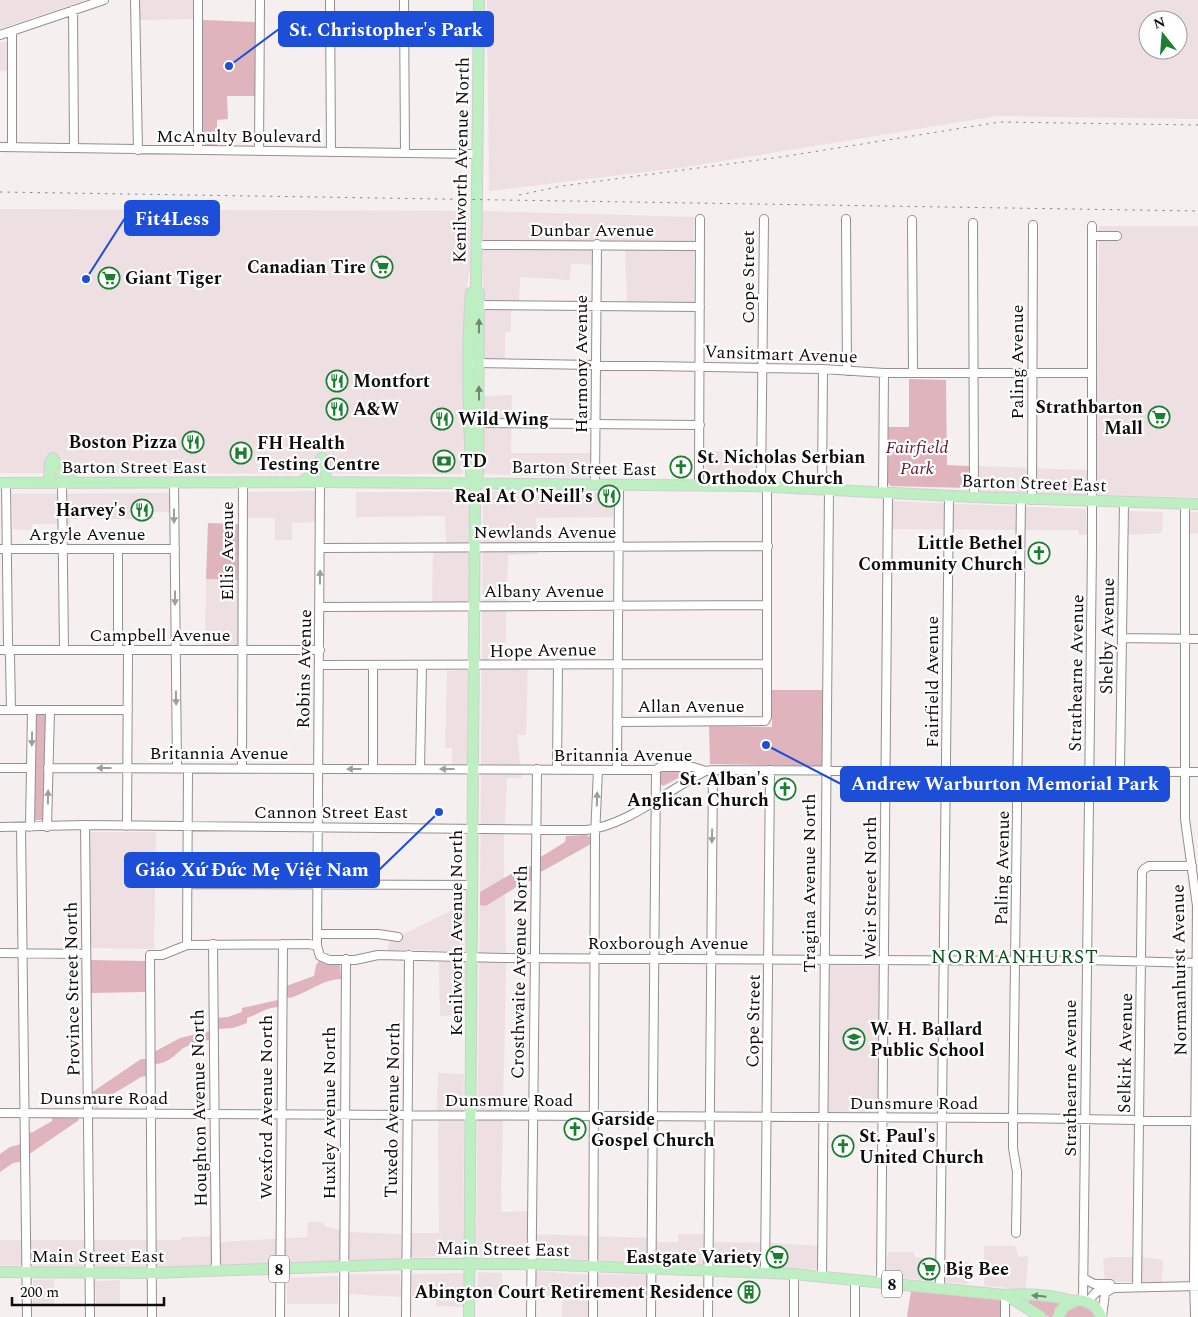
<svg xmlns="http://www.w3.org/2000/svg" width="1198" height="1317" font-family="Spectral,serif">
	<rect width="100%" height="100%" fill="#f5eff0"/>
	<path fill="#eddfe2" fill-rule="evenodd" d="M0,0h86l-86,29z
		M140,0h53l1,19 -54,1z
		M487,0h711v119l-201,-3 -311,51 -197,24zM1148,20h30v30h-30z
		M8,41l1,29 -9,1v-28z
		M0,209l468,2 3,52 -4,22 -4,189 -463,-1z
		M482,211l212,6v87h-67l-2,-54h-23v15l-31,-1 -1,16 -50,-3 -1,25h-8v30h-6v27l-21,1z
		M1099,226h99v271l-102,-2z
		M512,395l-1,58h80l-1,25 -107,-4 1,-78z
		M706,451l49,1v28h-49z
		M978,466l109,4v25l-110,-4z
		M316,491l1,31 -25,1v17h-17v-22h-27v-26z
		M483,491l131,1 -1,25 -77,1 2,36 -30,1 -3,106 23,1 -2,73h-9l5,43h-15l-3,60v40l-24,14z
		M356,492h114l-2,51h-22l-1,-27 -89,1z
		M170,493l1,19h-18v7h-83v5h-38v6l-19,-1 -1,-35z
		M884,501l202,8 1,26h-8l-1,-5 -194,-1z
		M1129,511l34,1 -1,21 -34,2z
		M1190,512h8v21l-8,1z
		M433,552h36l-1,52h-36z
		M206,579l32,1v65h-33z
		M467,670v95l-15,1v-18h-7l2,-77z
		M93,832h63l-2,117 -61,-1 -3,-4 -2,-111z
		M505,894l1,73 -5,245 27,-1v23l129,4 1,4h20v-8h36l-1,8 59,1 49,3 -2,23 -294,-12h-49l4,-352 6,1z
		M466,903l-1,48 -78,-1 3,-9z
		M439,962h27l1,53 -27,1z
		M829,965l50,1 -1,146 -50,1z
		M438,1073l26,1 -1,38 -26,-1z
		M438,1121h26l-1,135 -52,1 -1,-24h29z
		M308,1222h14l4,5 22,5 53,2 1,25 -244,8 -158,-2v-25h181l1,-3 37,-1 1,6 87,-5z
		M984,1246h31l4,11 9,-1 -2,33 -42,-3z
		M888,1252h26v5l55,5 -1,22 -82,-7z
		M1109,1257h34l20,3 -1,23 -57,-2 -2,-22z
		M538,1271l51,4v42h-27v-20l-27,-1v-22z
		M478,1272l24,1v22h-25z
		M463,1273v34l-27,-1v-10h-24v-22z
		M350,1274h50l1,23 -52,-3z
		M598,1274l48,1 1,25 -49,-1z
		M338,1276v28h-51v-26z
		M54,1279v26h-21v-25z
		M120,1280v25h-24l-1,-24z"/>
	<path fill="#e0b4bd" d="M202,20l53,2v74h-28l1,23 -11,1v26h-11l-3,-4z
		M909,379l37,1 1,85 22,1 -1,21 -1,1 -76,-2 -3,-3 -1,-56h22z
		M208,523l30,1v56l-32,-1z
		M772,690h51v76l-113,-2 -1,-38 63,1z
		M35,714h11l-2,106h-11z
		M661,771h27l2,1 -27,14 -3,-2 1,-9 -1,-3z
		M586,835l5,2v7l-52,29v-15l26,-16 1,-6z
		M531,866v15h-5l-40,25 -6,-1v-13l43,-25z
		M89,960l56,1v31l-55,1z
		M319,961l8,3 13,1 1,14c-19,0 -34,15 -52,19l-2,-1 -1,-11 28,-10 2,-11z
		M278,1000v7c-13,1 -19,7 -31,11v5l-14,5 -16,1v-11l11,-1 14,-5v-4z
		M210,1031v9c-9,0 -20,4 -28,9 -8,7 -15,15 -28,15v-12l26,-14z
		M141,1059h6l-1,17 -5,1 -41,25 -3,6 -6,-3v-12z
		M52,1117l26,1 1,2 -51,35v-22l5,-1 19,-11z
		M21,1144l-1,18 -7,1 -13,9v-18l10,-7z
		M911,1291l91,9v17h-95z
		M1029,1300l30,3v1l-4,5 -2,8h-4l-21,-15z
		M1079,1304l11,4 7,9h-35l2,-5z"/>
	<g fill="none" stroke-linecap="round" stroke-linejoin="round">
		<g stroke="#948f90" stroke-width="10">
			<path id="minor" d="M135,0l3,150
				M330,0l1,152
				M404,0l1,153
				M73,10l1,138
				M0,35l104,-35
				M0,147l477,7
				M12,147v-116
				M198,150v-150
				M259,151l1,-151
				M846,219l1,152
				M912,220l1,152
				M973,223l1,274
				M1093,236h24
				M484,245l216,1
				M479,305l221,2
				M474,363l349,6 61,4h208
				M479,423l221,2
				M6,483l2,161 2,13 1,53
				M62,483l2,167
				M174,483l3,285
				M595,484l2,-240
				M699,486l1,-267
				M761,486l3,-267
				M822,488l1,-119
				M883,492l1,-119
				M1032,500l1,-275
				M1185,504v315l12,87 -3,370 1,41
				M321,548l447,-2
				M0,549h175
				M118,549v101
				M320,607l447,-2
				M1122,638l76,1
				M0,650h320
				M319,665l448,-1
				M0,710h128
				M617,722l148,-1 2,-4v-231
				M0,768h31
				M48,768l569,2h39l4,-3h33l13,4 7,-1 485,2
				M242,769l1,-286
				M373,769v-104
				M420,769l2,-104
				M557,770l1,-106
				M617,770l2,-286
				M1120,770l4,-267
				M85,825l5,492
				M127,826l1,-176
				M0,827l85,-2 501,5c41,-4 83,-41 120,-59
				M21,827l6,490
				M30,827l2,-117
				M47,827l3,-117
				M187,884l286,1
				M317,934h61l20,3
				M213,944l3,327
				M187,945l1,-176
				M317,946l3,-464
				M0,953l86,1
				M0,1113l1013,5 185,3
				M1016,1233l1,-61 -4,-24v-30l8,-619
				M765,1272l5,-502
				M794,1274v43
				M822,1277l7,-788
				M1083,1278l11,6h16
				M881,1283l7,-790
				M1137,1287l5,-415 2,-3 5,-3h43
				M940,1288l9,-792
				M1005,1295v22
				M1083,1301l9,-753v-322
				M1088,1302c6,-9 14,-17 25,-14l85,-2
				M152,1317l-2,-362h12l25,-10 122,-1 8,2 3,10 9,4h26l23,-5 126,3 546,3 36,-1 112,3
				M280,1317l3,-373
				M344,1317l2,-358
				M406,1317l3,-362
				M531,1317l6,-548
				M593,1317l2,-481 3,-66
				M651,1317l5,-547
				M708,1317l5,-547
				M855,1317v-37
				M1102,1317l3,-24 8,-5"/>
		</g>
		<g stroke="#cfcfcf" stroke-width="12">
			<path id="major" d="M53,458l10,17 13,8
				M322,458l3,3 1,21
				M300,482c15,-6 13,-14 22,-24
				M475,482l3,-8 1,-181 -3,-3 3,-290
				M0,483l320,-1 434,4 220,11 224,7
				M49,483l1,-21 3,-4
				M0,1272l152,1 254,-9h125l263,10 211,21c22,-2 47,0 69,6
				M1006,1295l35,22
				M469,1317l6,-825v-9l-4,-9c-2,-60 -5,-121 0,-181l5,-3
				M1058,1317l6,-10 14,-7c11,1 19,6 23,17"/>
		</g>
		<use href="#minor" stroke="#fff" stroke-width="8"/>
		<use href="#major" stroke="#bdefc2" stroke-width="10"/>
		<path stroke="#8c8788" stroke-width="1" stroke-dasharray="2.5 5" stroke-linecap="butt" d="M0,192l1198,19
			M519,195l43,-9 219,-29 219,-35 198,3"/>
	</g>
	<defs><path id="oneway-solid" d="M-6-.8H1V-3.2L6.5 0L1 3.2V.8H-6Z" transform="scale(1.25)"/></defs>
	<g fill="#6f8971">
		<use href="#oneway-solid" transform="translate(479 326) rotate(-89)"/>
		<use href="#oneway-solid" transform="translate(479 393) rotate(-91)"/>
		<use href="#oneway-solid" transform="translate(1039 1296) rotate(-174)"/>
	</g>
	<g fill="#9f9e9f">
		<use href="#oneway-solid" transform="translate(174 516) rotate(90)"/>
		<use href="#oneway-solid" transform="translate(320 577) rotate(-89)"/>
		<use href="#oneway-solid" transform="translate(175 598) rotate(90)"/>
		<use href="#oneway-solid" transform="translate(176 698) rotate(89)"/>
		<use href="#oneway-solid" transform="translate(32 739) rotate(91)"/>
		<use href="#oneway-solid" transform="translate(104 768) rotate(-180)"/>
		<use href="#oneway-solid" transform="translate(354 769) rotate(-180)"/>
		<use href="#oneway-solid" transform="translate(447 769) rotate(180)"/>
		<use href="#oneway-solid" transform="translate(48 797) rotate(-89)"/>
		<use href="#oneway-solid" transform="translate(597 799) rotate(-88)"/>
		<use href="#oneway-solid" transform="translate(712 836) rotate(91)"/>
	</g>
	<defs>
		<g id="supermarket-ring" transform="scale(1.125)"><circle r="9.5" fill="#fff" stroke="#1c7e31" stroke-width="1.5"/><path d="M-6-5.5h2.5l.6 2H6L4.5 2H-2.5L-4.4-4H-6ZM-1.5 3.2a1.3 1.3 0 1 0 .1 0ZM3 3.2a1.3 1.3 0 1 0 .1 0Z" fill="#1c7e31"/></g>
		<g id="restaurant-ring" transform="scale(1.125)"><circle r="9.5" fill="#fff" stroke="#1c7e31" stroke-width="1.5"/><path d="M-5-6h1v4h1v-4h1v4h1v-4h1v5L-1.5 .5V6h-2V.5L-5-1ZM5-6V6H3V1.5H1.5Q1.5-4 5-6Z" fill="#1c7e31"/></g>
		<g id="hospital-ring" transform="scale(1.125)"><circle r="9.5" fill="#fff" stroke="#1c7e31" stroke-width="1.5"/><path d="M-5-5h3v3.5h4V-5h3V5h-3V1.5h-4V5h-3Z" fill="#1c7e31"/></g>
		<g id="bank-ring" transform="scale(1.125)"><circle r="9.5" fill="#fff" stroke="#1c7e31" stroke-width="1.5"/><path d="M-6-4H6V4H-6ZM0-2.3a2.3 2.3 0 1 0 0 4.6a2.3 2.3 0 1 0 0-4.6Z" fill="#1c7e31"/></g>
		<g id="church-ring" transform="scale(1.125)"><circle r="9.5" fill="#fff" stroke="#1c7e31" stroke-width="1.5"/><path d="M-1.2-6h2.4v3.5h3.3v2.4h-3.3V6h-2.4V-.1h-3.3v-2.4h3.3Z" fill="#1c7e31"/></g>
		<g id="school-ring" transform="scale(1.125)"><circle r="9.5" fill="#fff" stroke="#1c7e31" stroke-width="1.5"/><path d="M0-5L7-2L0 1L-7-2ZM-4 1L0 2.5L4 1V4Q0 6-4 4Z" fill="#1c7e31"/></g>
		<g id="building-ring" transform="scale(1.125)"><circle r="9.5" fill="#fff" stroke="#1c7e31" stroke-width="1.5"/><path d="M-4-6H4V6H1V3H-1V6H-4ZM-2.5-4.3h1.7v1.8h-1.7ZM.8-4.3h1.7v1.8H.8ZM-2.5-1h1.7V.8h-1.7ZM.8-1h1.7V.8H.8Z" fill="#1c7e31"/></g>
	</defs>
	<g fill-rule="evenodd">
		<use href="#supermarket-ring" x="382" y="267"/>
		<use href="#supermarket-ring" x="109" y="278"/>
		<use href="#restaurant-ring" x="337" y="381"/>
		<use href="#restaurant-ring" x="337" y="409"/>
		<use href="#supermarket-ring" x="1159" y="417"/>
		<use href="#restaurant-ring" x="442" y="419"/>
		<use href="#restaurant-ring" x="193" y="442"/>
		<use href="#hospital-ring" x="241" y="453"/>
		<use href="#bank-ring" x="444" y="461"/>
		<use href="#church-ring" x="681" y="467"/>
		<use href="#restaurant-ring" x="609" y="496"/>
		<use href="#restaurant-ring" x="142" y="510"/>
		<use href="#church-ring" x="1039" y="553"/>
		<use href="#church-ring" x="785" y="789"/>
		<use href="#school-ring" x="854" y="1039"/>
		<use href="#church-ring" x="575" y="1129"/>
		<use href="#church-ring" x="843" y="1146"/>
		<use href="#supermarket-ring" x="777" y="1257"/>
		<use href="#supermarket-ring" x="929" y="1269"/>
		<use href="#building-ring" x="749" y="1292"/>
	</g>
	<g text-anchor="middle" stroke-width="4.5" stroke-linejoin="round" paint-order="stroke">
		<g fill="#fff" stroke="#575656" stroke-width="1">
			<rect x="269" y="1255.5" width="20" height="27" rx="4"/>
			<rect x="882" y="1270.5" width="20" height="27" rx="4"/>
		</g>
		<g font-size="16" font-weight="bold" fill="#0f0d0e">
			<text x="279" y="1275">8</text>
			<text x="892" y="1290">8</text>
		</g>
		<g font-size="18" fill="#0f0d0e" stroke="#fff">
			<text x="239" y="142">McAnulty Boulevard</text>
			<text transform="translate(461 160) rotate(-89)" y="6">Kenilworth Avenue North</text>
			<text x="592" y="236">Dunbar Avenue</text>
			<text transform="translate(748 277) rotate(-90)" y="6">Cope Street</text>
			<text transform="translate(781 354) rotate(2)" y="6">Vansitmart Avenue</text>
			<text transform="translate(1017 362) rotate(-90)" y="6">Paling Avenue</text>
			<text transform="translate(581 364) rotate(-90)" y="6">Harmony Avenue</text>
			<text x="134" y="473">Barton Street East</text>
			<text transform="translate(584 468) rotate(1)" y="6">Barton Street East</text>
			<text transform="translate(1034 483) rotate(2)" y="6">Barton Street East</text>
			<text x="545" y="538">Newlands Avenue</text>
			<text x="87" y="540">Argyle Avenue</text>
			<text transform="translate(227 551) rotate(-90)" y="6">Ellis Avenue</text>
			<text x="544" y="597">Albany Avenue</text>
			<text x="160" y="641">Campbell Avenue</text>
			<text transform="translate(1107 636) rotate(-89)" y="6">Shelby Avenue</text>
			<text transform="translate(543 650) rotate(-1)" y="6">Hope Avenue</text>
			<text transform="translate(304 669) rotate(-89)" y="6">Robins Avenue</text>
			<text transform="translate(1076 673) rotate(-89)" y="6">Strathearne Avenue</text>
			<text transform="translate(932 682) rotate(-90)" y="6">Fairfield Avenue</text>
			<text x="691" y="712">Allan Avenue</text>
			<text x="219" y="759">Britannia Avenue</text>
			<text x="623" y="761">Britannia Avenue</text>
			<text x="331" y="818">Cannon Street East</text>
			<text transform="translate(1002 868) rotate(-89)" y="6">Paling Avenue</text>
			<text transform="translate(809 883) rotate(-90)" y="6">Tragina Avenue North</text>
			<text transform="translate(870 888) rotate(-90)" y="6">Weir Street North</text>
			<text transform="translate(456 933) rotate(-90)" y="6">Kenilworth Avenue North</text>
			<text x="668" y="949">Roxborough Avenue</text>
			<text transform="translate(1179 970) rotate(-91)" y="6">Normanhurst Avenue</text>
			<text transform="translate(519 972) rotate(-89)" y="6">Crosthwaite Avenue North</text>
			<text transform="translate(72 989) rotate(-91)" y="6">Province Street North</text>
			<text transform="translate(753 1021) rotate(-89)" y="6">Cope Street</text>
			<text transform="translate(1125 1053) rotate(-89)" y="6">Selkirk Avenue</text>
			<text transform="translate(1070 1078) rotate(-90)" y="6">Strathearne Avenue</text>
			<text x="104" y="1104">Dunsmure Road</text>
			<text x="509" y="1106">Dunsmure Road</text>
			<text x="914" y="1109">Dunsmure Road</text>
			<text transform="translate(266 1107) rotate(-90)" y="6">Wexford Avenue North</text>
			<text transform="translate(199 1108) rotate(-91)" y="6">Houghton Avenue North</text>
			<text transform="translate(392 1110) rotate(-89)" y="6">Tuxedo Avenue North</text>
			<text transform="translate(329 1113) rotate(-90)" y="6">Huxley Avenue North</text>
			<text transform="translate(503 1249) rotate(1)" y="6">Main Street East</text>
			<text x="98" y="1262">Main Street East</text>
		</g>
		<g font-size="18" font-weight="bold" fill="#0f0d0e" stroke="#fff" text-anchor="start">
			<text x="366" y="273" text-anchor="end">Canadian Tire</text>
			<text x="125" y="284">Giant Tiger</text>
			<text x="353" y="387">Montfort</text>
			<text x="1143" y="413" text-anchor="end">Strathbarton<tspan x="1143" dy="21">Mall</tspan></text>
			<text x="353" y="415">A&amp;W</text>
			<text x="458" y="425">Wild Wing</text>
			<text x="177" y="448" text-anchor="end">Boston Pizza</text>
			<text x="257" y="449">FH Health<tspan x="257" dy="21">Testing Centre</tspan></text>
			<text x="697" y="463">St. Nicholas Serbian<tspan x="697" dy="21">Orthodox Church</tspan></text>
			<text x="460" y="467">TD</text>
			<text x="593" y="502" text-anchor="end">Real At O'Neill's</text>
			<text x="126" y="516" text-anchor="end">Harvey's</text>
			<text x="1023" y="549" text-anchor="end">Little Bethel<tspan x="1023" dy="21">Community Church</tspan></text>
			<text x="769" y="785" text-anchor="end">St. Alban's<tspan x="769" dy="21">Anglican Church</tspan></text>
			<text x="870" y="1035">W. H. Ballard<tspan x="870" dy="21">Public School</tspan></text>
			<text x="591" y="1125">Garside<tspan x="591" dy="21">Gospel Church</tspan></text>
			<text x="859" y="1142">St. Paul's<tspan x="859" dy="21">United Church</tspan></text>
			<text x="761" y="1263" text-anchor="end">Eastgate Variety</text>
			<text x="945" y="1275">Big Bee</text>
			<text x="733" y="1298" text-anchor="end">Abington Court Retirement Residence</text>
		</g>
		<g font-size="18" font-style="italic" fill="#601a31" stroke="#fff">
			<text x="917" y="453">Fairfield<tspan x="917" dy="21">Park</tspan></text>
		</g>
		<g font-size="19" letter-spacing="1" fill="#0f4d1c" stroke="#fff">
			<text x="1015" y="963">NORMANHURST</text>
		</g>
	</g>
	<path fill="none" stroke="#1d4ed8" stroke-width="2" d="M229 66L279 29M86 279L125 218M766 745L841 784M439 812L379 870"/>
	<g fill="#1d4ed8" stroke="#fff" stroke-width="2">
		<circle cx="229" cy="66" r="5"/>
		<circle cx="86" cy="279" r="5"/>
		<circle cx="766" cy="745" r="5"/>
		<circle cx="439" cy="812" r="5"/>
	</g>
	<g fill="#1d4ed8" stroke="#1d4ed8" stroke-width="2">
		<rect x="279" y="12" width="214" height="34" rx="5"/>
		<rect x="125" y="201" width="94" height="34" rx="5"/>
		<rect x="841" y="767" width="328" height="34" rx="5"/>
		<rect x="125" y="853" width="254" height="34" rx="5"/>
	</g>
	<g font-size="19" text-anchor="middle" font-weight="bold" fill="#fff">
		<text x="386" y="36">St. Christopher's Park</text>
		<text x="172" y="225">Fit4Less</text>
		<text x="1005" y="790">Andrew Warburton Memorial Park</text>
		<text x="252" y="876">Giáo Xứ Đức Mẹ Việt Nam</text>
	</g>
	<g transform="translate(1163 35) rotate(343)"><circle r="24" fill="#ffffff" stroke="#9f9e9f"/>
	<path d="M0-4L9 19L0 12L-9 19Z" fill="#1c7e31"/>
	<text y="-8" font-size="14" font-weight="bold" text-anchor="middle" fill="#0f0d0e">N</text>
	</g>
	<path d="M12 1297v8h152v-8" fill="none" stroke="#0f0d0e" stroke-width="2.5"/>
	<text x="20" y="1297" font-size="15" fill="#0f0d0e" stroke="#ffffff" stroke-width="4" paint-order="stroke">200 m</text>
</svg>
